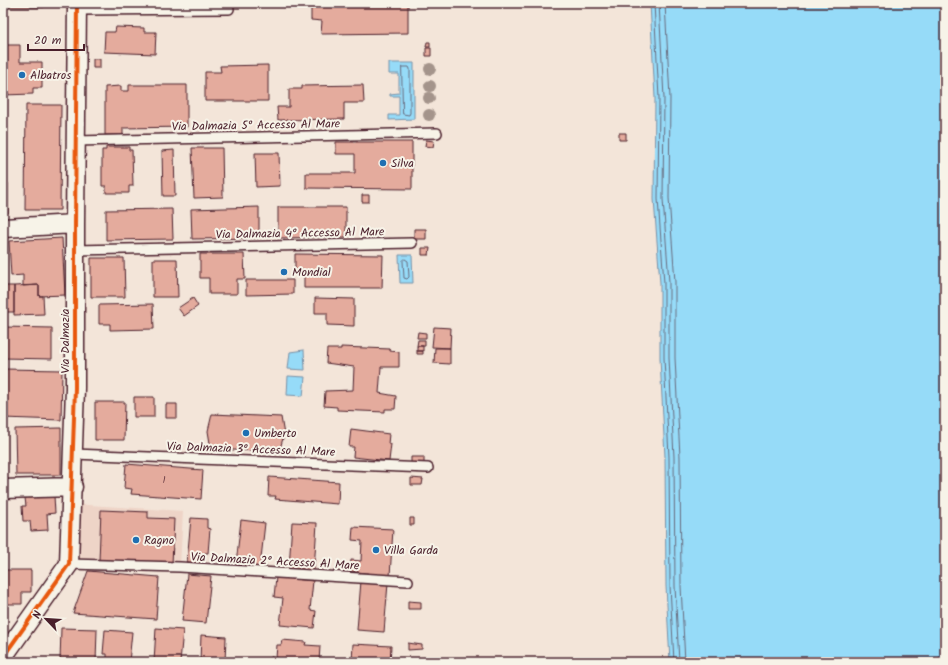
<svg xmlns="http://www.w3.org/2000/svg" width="948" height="665" font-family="Kalam,sans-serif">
	<rect width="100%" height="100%" fill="#f3e5d9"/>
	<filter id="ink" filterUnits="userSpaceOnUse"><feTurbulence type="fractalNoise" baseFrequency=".025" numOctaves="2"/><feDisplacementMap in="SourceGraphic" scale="8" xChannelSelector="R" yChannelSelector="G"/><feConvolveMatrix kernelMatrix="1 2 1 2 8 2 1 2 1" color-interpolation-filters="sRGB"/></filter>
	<g filter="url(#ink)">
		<path fill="#eed4c7" d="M73,504l110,7 -3,56 -111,-3z"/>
		<path fill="#96dbf8" stroke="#7890a6" d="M650,3h295v659h-275l-4,-76 -1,-129 -5,-99v-75l-6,-84 1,-101z
			M389,63h25v56l-25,1v-5h10v-19h-9v-2l9,-1v-19h-10z
			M399,255h13l1,28h-13z
			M304,350l1,20 -17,-1 2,-17z
			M288,376l17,1 -2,19 -16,-1z"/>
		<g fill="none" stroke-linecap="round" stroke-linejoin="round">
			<path stroke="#686a7d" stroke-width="1" d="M654,3l5,95 -1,101 6,84v75l5,99 1,129 4,76
				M659,3l5,95 -1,101 6,83v76l5,99 1,129 4,76
				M665,3l5,95 -1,100 6,84v76l5,99 1,129 4,76
				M402,67h7l1,2v44l-1,2 -6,-1z
				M405,259l3,2 1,16 -2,2 -3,-1 -1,-17z"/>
		</g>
		<path fill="#e4ab9d" stroke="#4a1f2b" d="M3,3h41v4h-41z
			M311,3h97v30l-87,1 1,-13 -11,-1z
			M116,27l28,1v4h12l-1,22 -51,-2 1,-20h10z
			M427,42h3v5h-4z
			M3,45h17v17h22v26h-9v6l-30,1z
			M426,48h5v8h-5z
			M93,59h7v9h-7z
			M268,65v36h-63v-29h16l-1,-6z
			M129,85h58v42l-64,1v7h-18v-48l16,-1v5h8z
			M363,85l1,18h-20v16l-66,1 -1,-13h12v-18h13v-3z
			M26,105h35l-1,105h-35z
			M619,133h7v7h-7z
			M426,140l8,1 -1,6 -8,-1z
			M336,142h76v47l-106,-1v-15h49v-19h-19z
			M106,147h23v3h3l1,36h-4v7h-23v-7h-4v-36h4z
			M192,148h30l1,49 -29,1z
			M174,150l1,46h-12l-1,-45z
			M255,153h24l1,33 -24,1z
			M3,183h5v30h-5z
			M362,195h7v7h-7z
			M259,207v31l-67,1 -1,-30z
			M278,207h68v30l-68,1z
			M172,209l1,30 -67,1v-30z
			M414,229h12v10h-12z
			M62,238l3,57 -26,1v-11l-16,1v-11l-12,1 -2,-35z
			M422,248h8l-1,7h-7z
			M200,254h44l1,25h-8v15h-28v-16h-9z
			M295,254l88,1 -1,33h-78v-18h-9z
			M91,258h33l1,39h-34z
			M153,259h24l1,38h-25z
			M246,280h47v14l-47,1z
			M39,285v11h4l1,18 -30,1v-29z
			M3,286h11v26h-11z
			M193,298l5,8 -14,10 -6,-8z
			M315,298l39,1v27l-27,-1v-12h-12z
			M153,304l1,25 -44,1v-6h-11v-19z
			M3,327l49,1v31l-49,-1z
			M434,327l17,1 -1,20 -18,-1z
			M418,332l8,1v5h-9z
			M418,340h7v6h-8z
			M417,346h6v5h-6z
			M341,347l49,2v2l9,1v15h-18l-2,26 17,3 -1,13h-10v3l-48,-2v-3l-13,-1 1,-15 28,-1 1,-23 -28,-4 1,-14h14z
			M435,348h15v16l-16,-1z
			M417,351h6v3h-6z
			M4,369l58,1 -1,50 -58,-2z
			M134,397h20v20h-20z
			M95,402h30l-1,38h-29z
			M166,404h11v14h-11z
			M212,414l69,3 3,18 -5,17 -68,-3 -3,-18z
			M61,428v47h-45l-1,-46z
			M351,429l38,5 -1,10h3l-2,17 -36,-4 1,-10h-5z
			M411,457h13v9h-13z
			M126,464l77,6 -2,29 -70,-5 1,-5 -8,-1z
			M269,477l70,5 -1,22 -63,-5 1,-3h-8z
			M411,478l12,1 -1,6h-11z
			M54,496l1,17 -8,1 1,16 -17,1 -1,-10h-7l-1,-15h4l-1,-8z
			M101,510l47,2v6l26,1 -2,45 -73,-3z
			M191,518l16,1v9l3,1 -2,24h-4l-1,10 -16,-1z
			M410,518h4v7h-4z
			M241,520l24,3 -5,44 -24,-3z
			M292,522l25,1 -3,47 -25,-2z
			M353,527l40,2 -3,47 -40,-5 1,-11 10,1 1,-20 -10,-1z
			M3,570h28v22h-9v12h-19z
			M88,571l71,6 -3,42 -83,-6z
			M187,574l24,2 -5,47 -24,-2z
			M276,577l37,4 -3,29 6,1 -2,17 -34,-3 3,-27 -9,-1z
			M361,581l27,2 -4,49 -27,-2z
			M408,601l13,1v7h-13z
			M61,628l36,1 -1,33h-36z
			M156,628l27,2 -3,32h-26z
			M105,630l27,2 -3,30h-22v-8h-4z
			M201,635l25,2 -1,25h-25z
			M282,640l24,2 -1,3 15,1 -1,16h-49l1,-5 5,1 1,-13h4z
			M408,643l14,2v4l-14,1z
			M353,644l38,2 -1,16h-38z"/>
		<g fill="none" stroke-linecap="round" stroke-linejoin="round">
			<g stroke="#4a1f2b" stroke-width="12">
				<path id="lane" d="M77,10l152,-1
					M75,141l362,-8
					M75,250l337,-7
					M74,454l354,14
					M69,564l111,3 228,14"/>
			</g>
			<g stroke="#4a1f2b" stroke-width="21">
				<path id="street" d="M3,228l72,-4
					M3,489l70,-2
					M3,657l66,-93 6,-176v-164l2,-221"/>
			</g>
			<use href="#lane" stroke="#f7f3e8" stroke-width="9"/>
			<use href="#street" stroke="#f7f3e8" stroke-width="18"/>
			<g stroke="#f7f3e8" stroke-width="6">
				<path id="cycleway" d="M3,657l66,-93 6,-176v-164l2,-221"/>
			</g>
			<use href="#cycleway" stroke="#e8590c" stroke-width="4"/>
		</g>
		<g fill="#a4948b">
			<circle cx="430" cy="69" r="6"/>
			<circle cx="430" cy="86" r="6"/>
			<circle cx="429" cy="98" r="6"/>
			<circle cx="429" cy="115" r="6"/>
		</g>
	</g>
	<g fill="#1f6fb2" stroke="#f7f3e8" stroke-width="1.5">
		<circle cx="22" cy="75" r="4"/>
		<circle cx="383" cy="163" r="4"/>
		<circle cx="284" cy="272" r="4"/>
		<circle cx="246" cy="433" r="4"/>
		<circle cx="136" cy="540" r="4"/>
		<circle cx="376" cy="550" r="4"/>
	</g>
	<g text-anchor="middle" stroke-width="4" stroke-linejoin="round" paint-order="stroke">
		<g font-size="10" fill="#704248">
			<text x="164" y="483">1</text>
		</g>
		<g font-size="12" fill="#4a1f2b" stroke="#f7f3e8" text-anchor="start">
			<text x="30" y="79">Albatros</text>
			<text x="391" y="167">Silva</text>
			<text x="292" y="276">Mondial</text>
			<text x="254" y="437">Umberto</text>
			<text x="144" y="544">Ragno</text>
			<text x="384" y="554">Villa Garda</text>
		</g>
		<g font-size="12" fill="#4a1f2b" stroke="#f7f3e8">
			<text transform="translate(256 125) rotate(-1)" y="4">Via Dalmazia 5° Accesso Al Mare</text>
			<text transform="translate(300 233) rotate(-1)" y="4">Via Dalmazia 4° Accesso Al Mare</text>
			<text transform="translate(65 341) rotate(-90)" y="4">Via Dalmazia</text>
			<text transform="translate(251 449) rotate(2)" y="4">Via Dalmazia 3° Accesso Al Mare</text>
			<text transform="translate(275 561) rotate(3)" y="4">Via Dalmazia 2° Accesso Al Mare</text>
		</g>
	</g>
	<rect width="948" height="665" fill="none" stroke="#f7f3e8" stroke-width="16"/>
	<rect x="8" y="8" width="932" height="649" fill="none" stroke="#4a1f2b" stroke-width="1.5" filter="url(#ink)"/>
	<g transform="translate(46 619) rotate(295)" stroke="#f7f3e8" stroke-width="3" paint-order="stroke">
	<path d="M0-3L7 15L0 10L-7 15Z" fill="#4a1f2b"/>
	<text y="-6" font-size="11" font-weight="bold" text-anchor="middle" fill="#4a1f2b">N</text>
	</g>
	<path d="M28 44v6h56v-6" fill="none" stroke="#4a1f2b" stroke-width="2"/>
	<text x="34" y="44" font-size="12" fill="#4a1f2b" stroke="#f7f3e8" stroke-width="3" paint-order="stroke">20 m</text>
</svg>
